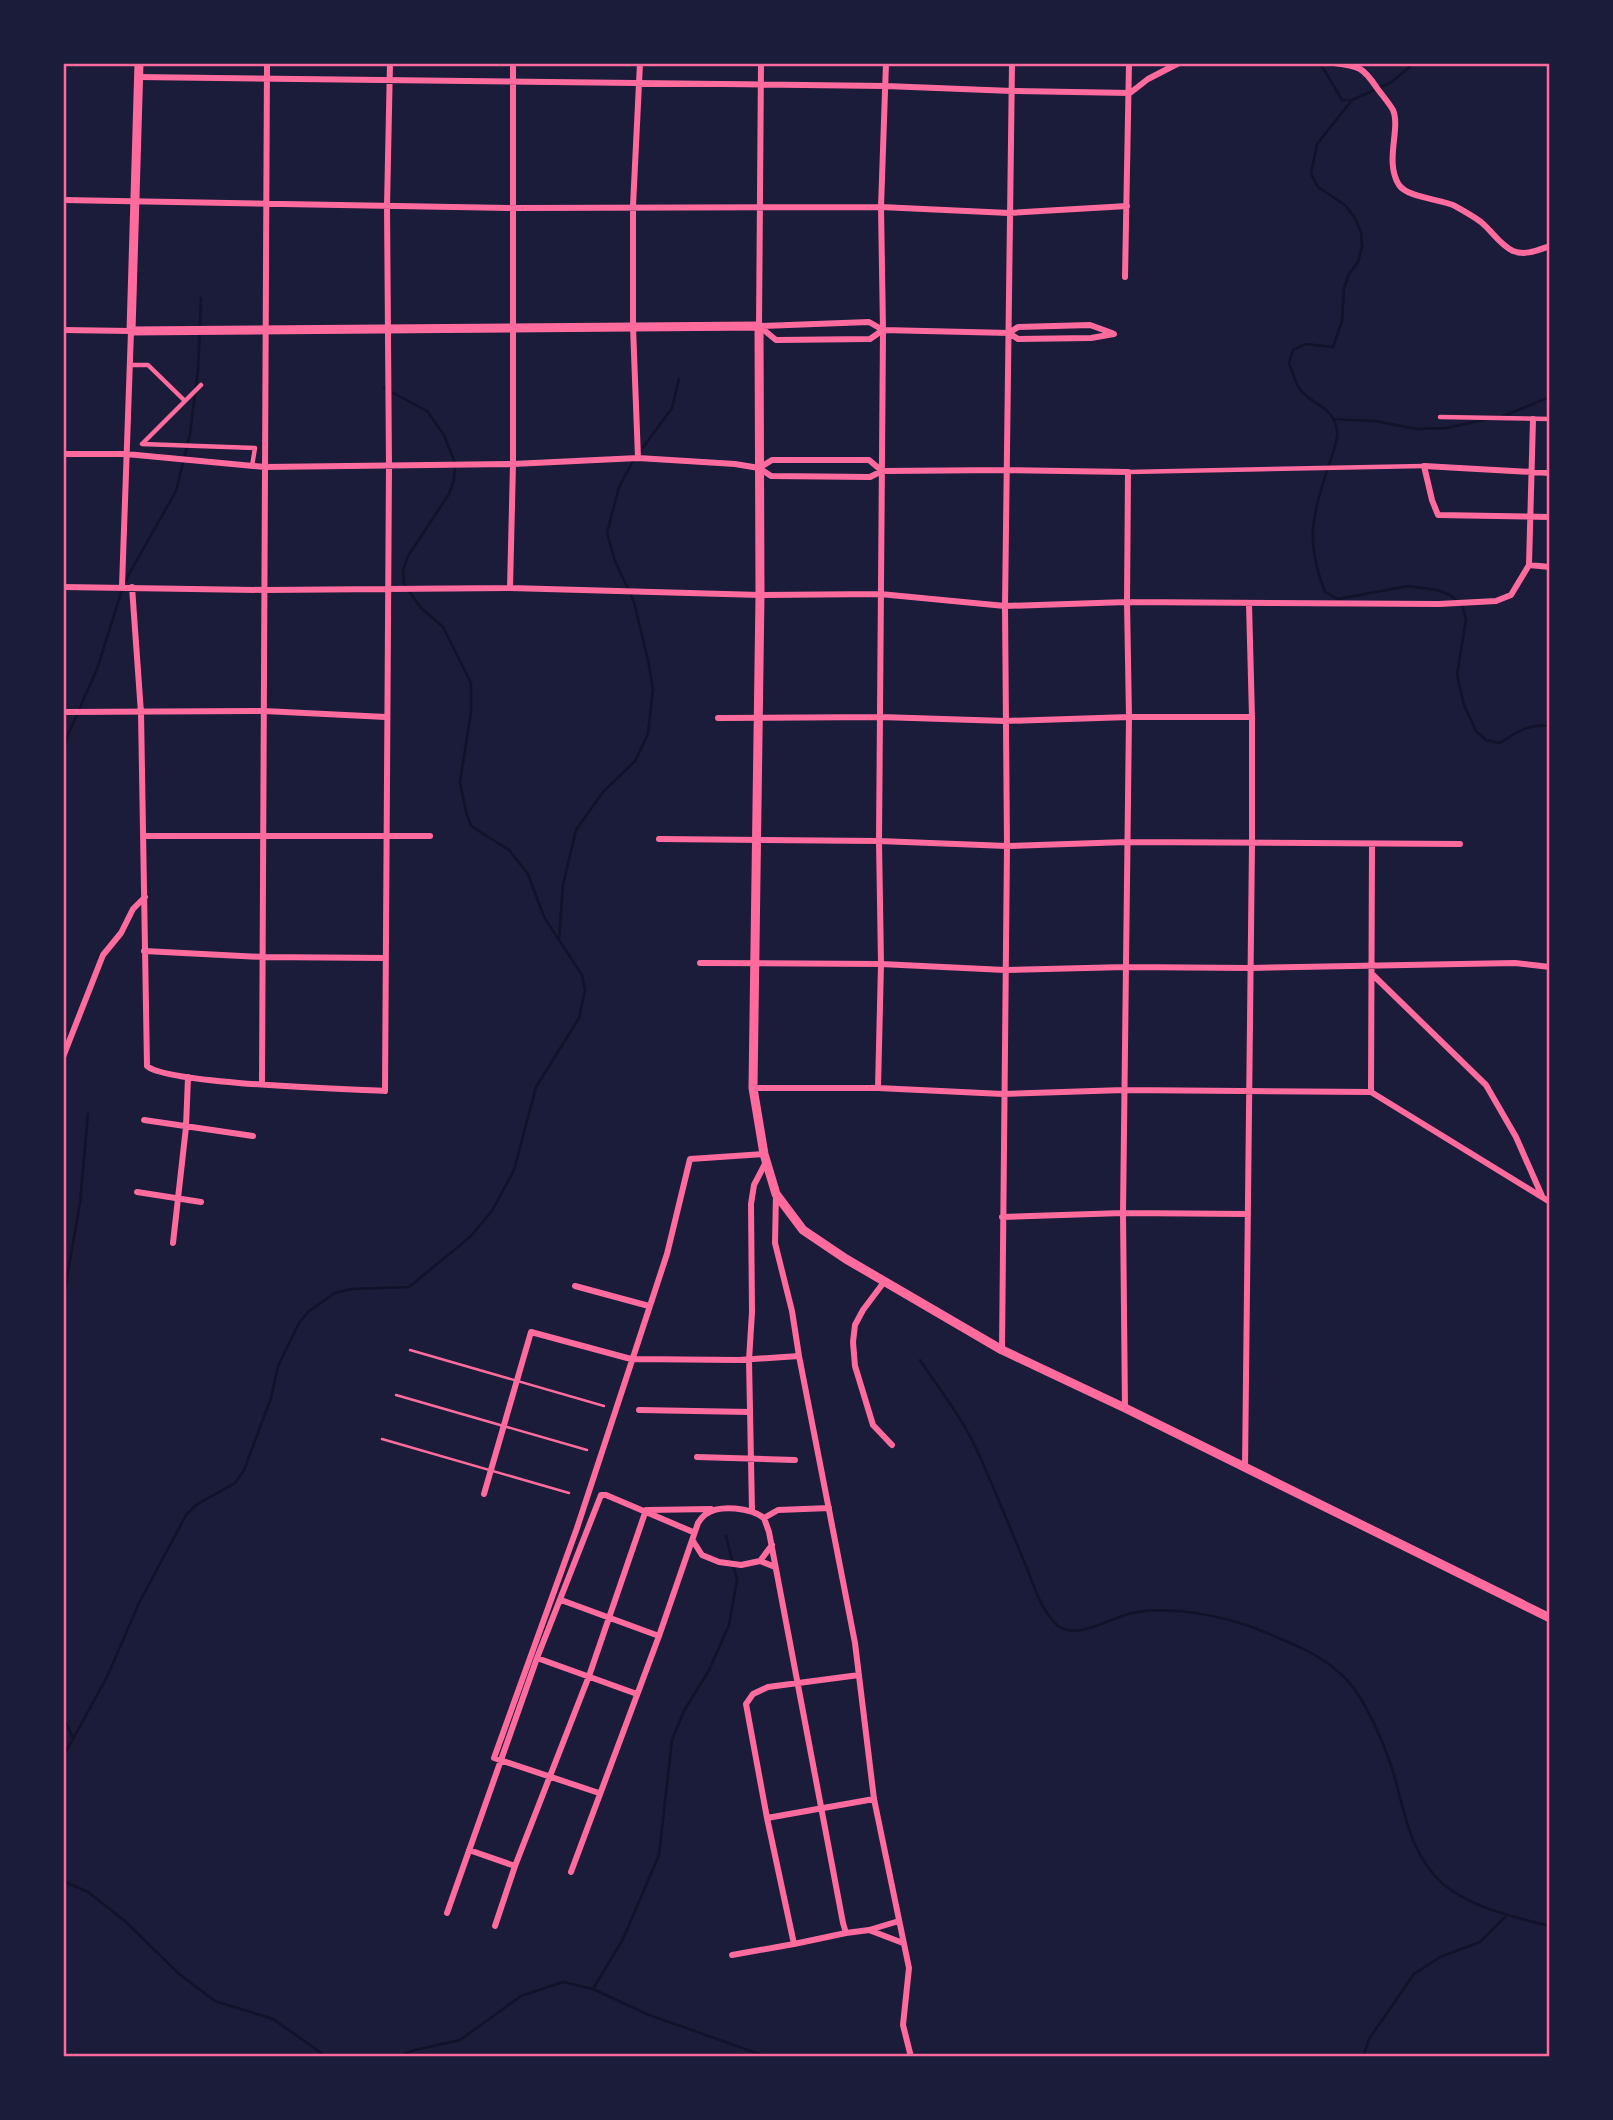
<svg xmlns="http://www.w3.org/2000/svg" width="1613" height="2120" font-family="'Work Sans',sans-serif">
	<rect width="100%" height="100%" fill="#1b1b3a"/>
	<g fill="none" stroke-linecap="round" stroke-linejoin="round">
		<path stroke="#12122b" stroke-width="2.5" d="M1318,63l5,5 19,32h8
			M1414,63l-22,19 -40,18 -35,44 -6,30 7,13 27,18 10,13 6,14 1,15 -4,15 -9,12 -5,14 -2,33 -9,26 -28,-3 -12,6 -4,13c3,8 6,18 10,25 11,17 35,17 38,43 2,10 -6,26 -9,36 -16,52 -23,74 -3,125l13,7 70,-13 29,4 13,5 12,10 4,14 -9,56 7,30 12,26 10,9 14,3c17,-11 29,-20 50,-17
			M1501,417l49,-20
			M1333,419l42,2 42,8 29,-1 42,-9
			M639,453l33,-45 7,-29
			M124,583l52,-92 14,-57 8,-64 3,-72
			M63,756l4,-19 30,-68 25,-79
			M559,940l4,-55 13,-55 27,-38 32,-31 13,-27 5,-45 -5,-29 -14,-58 -19,-41 -8,-28 12,-46 14,-26
			M63,1300l17,-97 8,-89
			M920,1360c17,26 38,52 52,80 20,41 36,84 54,126 8,20 13,39 28,56 18,21 53,-2 74,-8 37,-10 99,2 134,17 29,12 59,23 82,46 23,22 47,82 54,113 9,35 17,69 45,94 29,24 71,33 107,42
			M63,1716l10,22
			M63,1757l44,-80 31,-72 48,-90 10,-10 39,-22 9,-13 27,-72 7,-32 21,-43 10,-12 26,-18 16,-4 58,-2 61,-50 22,-26 22,-41 22,-83 43,-69 6,-28 -3,-15 -38,-58 -16,-43 -19,-24 -38,-24 -5,-14 -6,-30 11,-70v-29l-28,-56 -22,-19 -17,-24 -1,-14 5,-14 41,-62 5,-14 1,-17 -11,-28 -17,-24 -43,-23
			M63,1881l25,11 37,29 54,53 36,27 58,18 54,38
			M593,1989l30,-50 36,-84 13,-115 12,-29 25,-41 20,-45 8,-45 -11,-44
			M396,2057l19,-7 45,-10 61,-44 42,-14 30,7 56,26 119,42
			M1363,2057l6,-18 45,-65 26,-17 40,-15 27,-27"/>
		<path stroke="#ff6b9d" stroke-width="2.5" d="M410,1350l194,56
			M396,1395l191,55
			M382,1439l187,54"/>
		<path stroke="#ff6b9d" stroke-width="4.5" d="M130,365h18l37,36
			M201,385l-59,59 113,4 -3,18
			M1440,417l110,2
			M1128,472l296,-6"/>
		<path stroke="#ff6b9d" stroke-width="6" d="M1334,63c25,3 29,4 43,25 5,7 12,15 16,22 8,19 -9,51 6,75 8,12 39,14 54,20 9,5 20,11 28,17 11,9 19,23 32,29 13,5 25,-1 37,-5
			M138,77l748,9 126,5 118,2 18,-14 31,-16
			M63,200l450,8 368,-1 128,6 118,-7
			M1125,277l4,-214
			M759,326l110,-4 14,8 126,3 9,6 73,-1 23,-4
			M759,326l2,-263
			M759,326l17,14 94,-1 13,-9
			M63,330l68,1 -9,255
			M1009,333l9,-6 72,-2 22,8
			M63,454h63l139,13 248,-3 125,-6 97,6 24,4 12,8 99,1 12,-6 125,-1 121,2 -1,130 2,115 -6,496 2,195
			M638,458l-5,-131v-121l7,-143
			M759,468l13,-8h97l13,11
			M1550,473l-126,-7 8,34 6,15 112,2
			M1529,565l21,2
			M63,587l201,3 246,-2 250,7 120,-1 125,12 122,-4 312,2 57,-3 15,-6 18,-30 4,-146
			M132,587l9,126 6,353c20,18 200,23 238,25l4,-625 -2,-260 3,-143
			M510,588l3,-124v-401
			M63,712l201,-1 122,6
			M718,718l163,-1 124,4 124,-4h123
			M144,836h286
			M659,839l220,2 128,5 120,-4 333,2
			M144,951l119,6 123,1
			M700,963l181,1 124,6 121,-3 124,1 265,-5 35,4
			M1373,975l113,110 30,52 26,59
			M63,1057l40,-102 18,-22 12,-24 12,-12
			M262,1084l5,-1021
			M753,1088h125l125,6 121,-4 247,2
			M878,1088l3,-124 -2,-123 4,-511 -2,-123 5,-144
			M1371,1092l1,-248
			M1371,1092l179,110
			M144,1120l109,16
			M137,1192l64,10
			M776,1194l-1,49 17,68 7,45 56,287 19,156 35,169 -6,57 8,32
			M1002,1217l121,-4 125,1
			M173,1243l13,-116 2,-50
			M884,1282l-21,28 -8,15 -2,17 2,24 18,59 19,20
			M575,1286l74,20
			M1002,1350l5,-504 -2,-240 7,-543
			M639,1410l111,2
			M697,1457l98,3
			M1245,1468l7,-625v-126l-3,-113
			M484,1494l47,-162 100,27 108,1 60,-4
			M829,1508l-51,2 -14,8 5,14 74,391 3,10 -52,11 -27,-126 -21,-114 7,-10 15,-7 91,-12
			M648,1510l63,-1
			M752,1511l-3,-151 3,-48 -1,-108 3,-19 12,-23
			M693,1541l9,14 17,7 22,3 19,-4 15,6
			M760,1561l12,-16
			M561,1600l98,36
			M537,1658l100,36
			M599,1793l-105,-35 83,-230 90,-274 23,-95 74,-5
			M767,1818l107,-19
			M469,1850l46,16
			M571,1872l88,-236 39,-113c2,-3 5,-7 8,-9 14,-10 45,-6 58,4
			M447,1913l90,-255 64,-163h5l87,37
			M495,1926l20,-60 74,-190 57,-166
			M869,1930l34,13
			M846,1933l23,-3 30,-9
			M732,1955l62,-11"/>
		<path stroke="#ff6b9d" stroke-width="9" d="M139,63l-8,268 628,-5 1,269 -7,493 11,66 12,40 27,36 43,29 156,91 123,58 425,210"/>
	</g>
	<rect width="1613" height="2120" fill="none" stroke="#1b1b3a" stroke-width="130"/>
	<rect x="65" y="65" width="1483" height="1990" fill="none" stroke="#ff6b9d" stroke-width="2.5"/>
</svg>
